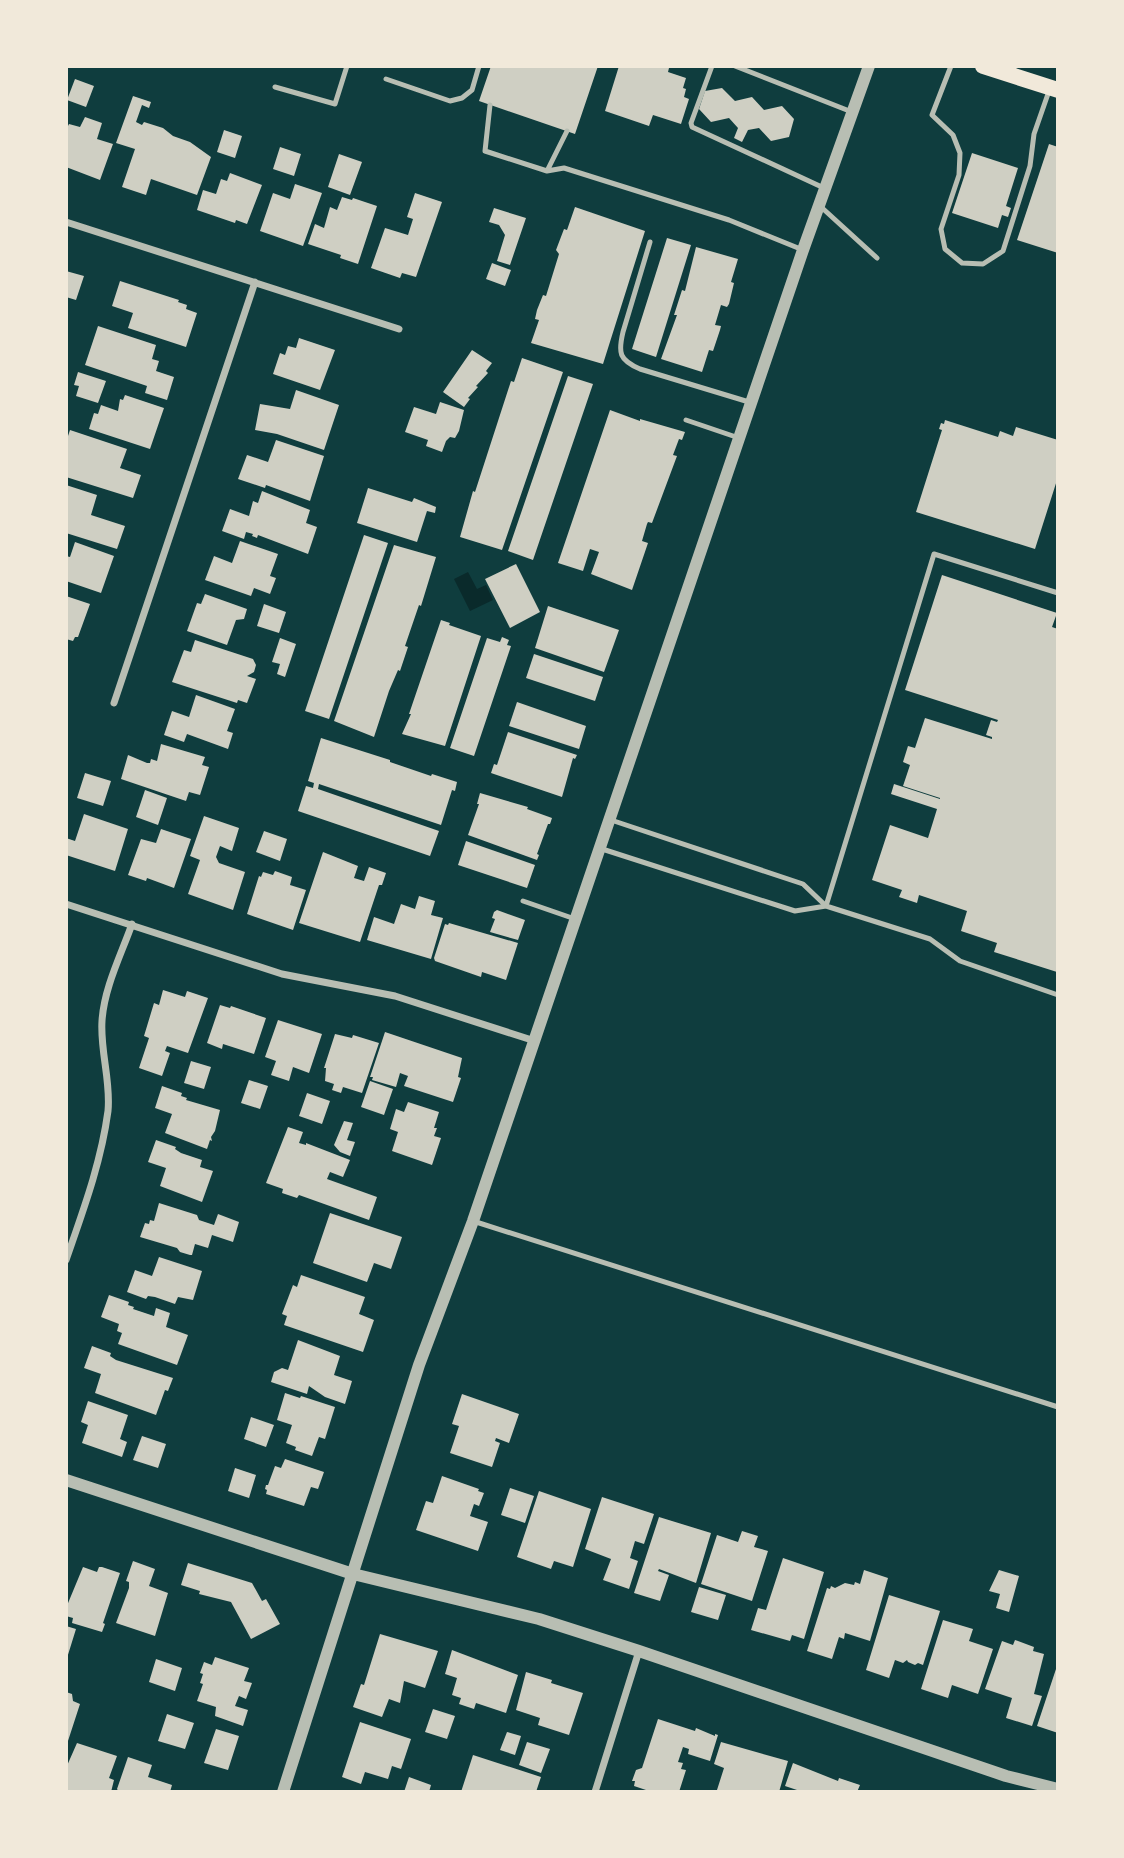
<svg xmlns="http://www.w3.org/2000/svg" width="1124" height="1858" viewBox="0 0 1124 1858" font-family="'Noto Sans',sans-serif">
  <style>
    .water { fill: #0a2a2b }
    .building { fill: #cfcfc3 }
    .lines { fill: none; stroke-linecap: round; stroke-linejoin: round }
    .service { stroke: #b8beb3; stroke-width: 5 }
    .minor { stroke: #b8beb3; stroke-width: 7 }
    .tertiary { stroke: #b8beb3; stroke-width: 12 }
    .primary { stroke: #f1e9da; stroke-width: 16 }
  </style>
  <rect width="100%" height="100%" fill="#0f3d3e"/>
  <path class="water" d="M468,572l9,17 9,-4 7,15 -23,11 -16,-32z"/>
  <path class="building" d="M491,66h107l-23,68 -96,-33z
    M619,66h46l4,2 -1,4 18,6 -3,10 3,1 -2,8 5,2 -8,25 -28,-9 -4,11 -44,-15z
    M75,79l19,7 -8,21 -19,-7z
    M722,88l13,13 17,-4 12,13 18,-4 12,13 -5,18 -18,4 -12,-13 -11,2 -6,12 -8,-4 4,-10 -9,-10 -18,4 -12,-13 6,-18z
    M133,96l18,6 -2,6 -7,-3 -6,17 6,3 2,-3 19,6 10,8 17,6 21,15 -14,38 -46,-16 -5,16 -24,-8 13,-38 -19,-6z
    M85,117l17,6 -5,16 16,5 -13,36 -34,-13v-37l3,-6 11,3z
    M224,130l18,6 -7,22 -18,-6z
    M1049,144l9,3v106l-41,-13z
    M280,147l21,7 -7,22 -21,-7z
    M972,153l46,15 -12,38 5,2 -3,9 -6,-2 -4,13 -46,-15z
    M339,154l23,8 -12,33 -22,-8z
    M230,173l32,12 -15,39 -11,-4 -1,3 -38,-13 6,-20 13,4 5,-15 6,2z
    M295,184l27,9 -19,53 -43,-15 13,-38 17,6z
    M415,193l27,9 -26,75 -14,-4 -2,5 -29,-10 14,-40 23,7 5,-16 -6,-2z
    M342,197l10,3 1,-2 24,8 -19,58 -18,-6 1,-3 -33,-11 7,-20 9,4 6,-21 7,3z
    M575,207l70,24 -42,133 -72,-21 8,-23 -4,-1 2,-9 6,-15 3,1 13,-42 -3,-4 8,-21 3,1z
    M494,208l32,10 -16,47 -13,-4 8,-26 -6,-10 -10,-3z
    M667,238l24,7 -35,112 -24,-8z
    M696,247l42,12 -7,23 3,1 -5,21 -2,3 -6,-2 -6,20 6,1 -1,4 -7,21 -4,-1 -7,22 -41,-13 16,-44h-3l8,-25 3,1z
    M492,263l19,7 -6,16 -19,-7z
    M66,271l18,5 -8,24 -10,-3z
    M120,281l59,19 -1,2 9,3 -1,4 11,4 -11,34 -58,-19 5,-15 -21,-7z
    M98,326l58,19 -4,14 7,2 -3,10 18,6 -7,23 -22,-7 2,-7 -62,-21z
    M299,338l36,12 -15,40 -47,-16 7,-21 5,2 3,-9 8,2z
    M472,350l20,13 -6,8 2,2 -12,13 2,1 -10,11 2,1 -6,8 -21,-15z
    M522,358l41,14 -61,178 -42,-13 13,-46 2,1 36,-111 3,1z
    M78,372l28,9 -8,22 -22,-7 3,-10 -5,-1z
    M568,376l25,8 -60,176 -25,-9z
    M296,390l43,15 -15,45 -47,-16 -22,-4 5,-26 30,5z
    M125,395l39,13 -14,41 -61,-20 5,-16 4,1 3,-9 17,6 2,-12 3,1z
    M440,402l24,8 -5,21 -4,7 -5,-1 -4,4 -4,11 -16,-6 2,-6 -23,-8 9,-25 22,7z
    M610,410l30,11v-2l45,13 -3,8 -3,-1 -6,16 4,1 -25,67 -4,-1 -1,2 -5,17 6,2 -16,47 -41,-16 8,-22 -9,-3 -7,22 -25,-8z
    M945,420l53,17 2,-6 13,5 3,-9 42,13v37l-23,72 -119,-37 26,-82 -3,-1 2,-6 3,1z
    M70,430l57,19 -7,19 21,7 -8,23 -67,-21v-35z
    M276,440l48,16 -14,45 -44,-16 -1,3 -27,-9 9,-24 21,7z
    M66,485l31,10 -6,20 34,11 -8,23 -51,-16z
    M368,488l44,14 2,-4 22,9 -1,6 -8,-2 -10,31 -60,-19z
    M262,491l48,19 -4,13 11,4 -9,27 -50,-19 -1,3 -5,-2 1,-2 -7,-2 -2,7 -22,-8 8,-22 19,7 4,-15 5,2z
    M364,535l24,8 -59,176 -24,-8z
    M240,541l38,13 -8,22 6,2 -6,16 -16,-6 -3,8 -46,-16 9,-24 18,7z
    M75,542l39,14 -13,37 -35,-12v-25l4,1z
    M394,545l42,12 -15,49 -2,-1 -14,41 3,1 -8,24 -2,-1 -9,21 -15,46 -40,-16z
    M516,564l24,48 -30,16 -25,-49z
    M942,575l115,38 -5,14 6,2 -1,343 -63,-20 3,-9 -36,-12 6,-20 -48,-16 -2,8 -18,-6 3,-7 -30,-10 18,-55 38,13 5,-16 4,-13 -46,-15 3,-10 46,15v-1l-37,-12 7,-21 -7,-3 5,-16 7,2 10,-30 67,21v-2l-6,-2 5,-15 6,2 1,-2 -93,-30z
    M205,594l42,15 -3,10 -8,1 -9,25 -40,-14 10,-28 4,1z
    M66,596l24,8 -12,33h-3l-2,4 -7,-2z
    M264,604l22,8 -7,21 -22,-7z
    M548,606l71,24 -15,42 -69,-24z
    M441,620l9,3 -1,2 32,11 -36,110 -43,-12 9,-20h-2z
    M502,637l7,3 -2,5 4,1 -37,110 -24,-8 37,-110 13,4z
    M280,638l16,6 -11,33 -8,-3 3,-10 -8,-2z
    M195,640l58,19 3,6 -2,7 -7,4 9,3 -9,24 -9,-3 -1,3 -65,-21 12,-32 7,2z
    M534,654l69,23 -8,24 -69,-23z
    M196,695l39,14 -8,22 6,2 -5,16 -41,-15 -3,8 -20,-7 8,-24 17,6z
    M517,702l69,24 -7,23 -70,-23z
    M508,732l69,23 -2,4 -2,-1 -11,39 -71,-24 3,-9 3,1z
    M321,738l69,22v2l41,14 1,-2 25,8 -2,9 -3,-1 -11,35 -122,-41 -1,5 121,42 -9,25 -132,-45 8,-25 7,2 1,-5 -6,-2z
    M161,744l44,13 -3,8 7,2 -9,28 -11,-3 -3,9 -65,-22 7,-24 19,8h3l1,-4 6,2z
    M85,773l26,8 -8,25 -26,-8z
    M145,790l22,8 -9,27 -22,-8z
    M480,793l48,14 -1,2 25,9 -2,6h-2l-11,30 2,1 -2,5 -69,-25 11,-31h-2z
    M84,814l44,15 -13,42 -49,-16v-17l9,3z
    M204,816l35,12 -7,23 -12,-5 -4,11 3,6 26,9 -12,38 -45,-16 12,-34 -10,-4z
    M161,829l30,10 -17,49 -27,-10 -1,3 -18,-6 13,-36 15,4z
    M264,831l23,8 -7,22 -24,-9z
    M466,841l69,24 -8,23 -69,-23z
    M323,852l35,14 -4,12 10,3 5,-14 17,6 -4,12h-3l-19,57 -61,-19z
    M275,871l17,6 -2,8 16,5 -13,40 -46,-16 12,-38 2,1 2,-5 10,3z
    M419,896l16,5 -4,14 12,3 -12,41 -64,-19 7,-23 20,7 7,-20 14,5z
    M497,910l28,10 -7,20 -28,-8 5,-13 -3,-1 2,-6z
    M449,923l69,20 -12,37 -24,-8 -1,5 -46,-16 -1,-3 11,-34 3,1z
    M163,990l22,7 2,-6 21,7 -20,55 -21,-7 -2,5 5,2 -8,23 -23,-8 10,-30 -5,-2 10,-33 5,2z
    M220,1005l10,3 1,-2 35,12 -12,36 -31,-10 -1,5 -15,-6z
    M278,1020l44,14 -13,39 -16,-6 -4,14 -18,-6 5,-14 -11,-4z
    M385,1032l77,26 -4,19 3,1 -8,24 -49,-16 4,-10 -8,-3 -4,14 -24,-7 1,-3h-3z
    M335,1034l17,4 1,-3 26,8 -17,50 -19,-6 -2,6 -9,-3 2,-6 -9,-3 1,-13h-2z
    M191,1061l20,6 -7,22 -20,-6z
    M249,1080l19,6 -8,23 -19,-6z
    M370,1081l23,8 -9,26 -23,-8z
    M162,1086l20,7 -1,3 6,2 -1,2 34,10 -5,21 -4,6 1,4 -2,-1 -3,9 -42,-16 7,-19 -17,-6z
    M307,1093l23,8 -8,23 -23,-8z
    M408,1102l31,10 -5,16h3l-3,8 7,2 -9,27 -40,-14 6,-19 -8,-3 6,-20 8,3z
    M344,1121l9,2 -6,17 8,2 -5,14 -10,-4 -6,-7z
    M288,1127l15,5 -4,11 7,2v-2l44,17 -7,17 -13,-5 -3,7 50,18 -8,23 -70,-25 -2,3 -15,-5 1,-4 -17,-6z
    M156,1140l20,7 -1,2 6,4 21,7 -2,7 13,4 -11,31 -42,-16 6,-18 -18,-6z
    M159,1203l38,12 2,5 15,5 4,-11 21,8 -6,20 -21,-7 -4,13 -13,-4 -3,11h-2l-10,-3 -3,-4 -37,-11 5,-14 4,1 1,-4 4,1z
    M330,1213l72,24 -11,32 -17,-6 -7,19 -54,-19z
    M159,1257l43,14 -9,29 -15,-3 -3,7 -20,-7 -7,-1 -2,3 -19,-7 8,-22 17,6z
    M301,1275l64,22 -6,17 15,6 -11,32 -79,-27 3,-9 -5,-2 11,-29 4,2z
    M109,1295l20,7 -1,3 6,2 -1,2 21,7 2,-8 14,5 -4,14 22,8 -11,30 -59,-21 4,-11 -5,-2 2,-7 -18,-7z
    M298,1340l42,16 -6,19 18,6 -7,23 -20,-7 -16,-11 -2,8 -36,-12 3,-10 8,-4 6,2z
    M92,1346l19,7 -1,3 6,4 57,18 -5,13 -3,-1 -9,25 -61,-22 6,-19 -17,-6z
    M285,1393l15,5 1,-2 34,11 -10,32 -6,-2 -7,19 -17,-6 1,-3 -10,-4 6,-18 -15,-5z
    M462,1394l57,20 -10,29 -13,-5 -1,3 5,2 -8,24 -42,-14 9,-27 -7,-2z
    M88,1401l40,14 -8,24 7,3 -5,15 -40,-14 6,-18 -7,-3z
    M251,1417l23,8 -8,22 -22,-8z
    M142,1436l24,8 -8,24 -25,-8z
    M285,1459l39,13 -6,17 -7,-2 -7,19 -38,-12 1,-4 -2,-1 1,-4h2l7,-19 6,2z
    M235,1468l21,7 -7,23 -21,-7z
    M442,1476l37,13 -1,2 6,2 -5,13 -5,-2 -4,12 18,6 -10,29 -62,-21 10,-29 7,2z
    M510,1488l24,8 -9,27 -24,-8z
    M539,1491l52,18 -18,58 -19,-6 -3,8 -34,-12z
    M602,1497l52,17 -10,30 -9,-3 -5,17 8,3 -9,28 -26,-9 8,-21 -26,-10z
    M659,1517l52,16 -15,50 -37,-14 -1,2 11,4 -9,26 -26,-8z
    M742,1531l16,5 -4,11 14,4 -16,50 -51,-17 16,-49 21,7z
    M783,1558l41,14 -20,67 -12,-4 -2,6 -39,-11 7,-22 8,2z
    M133,1561l22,8 -6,17 19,7 -13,43 -39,-13 13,-35v-6l-3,-1z
    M188,1563l64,20 10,18 4,-2 14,25 -29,15 -20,-37 -32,-8 1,-3 -19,-6z
    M83,1567l14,5 2,-5h3l18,6 -17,50 2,1 -3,8 -30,-9 1,-5 -7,-2v-8z
    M864,1570l24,8 -18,63 -25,-8 -1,6 -5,-2 -7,22 -25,-8 20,-63 3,1 1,-3 4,2 10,-5 9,2 1,-3 5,2z
    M999,1570l20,6 -10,36 -13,-4 4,-14 -11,-3z
    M699,1587l27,8 -8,25 -27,-8z
    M889,1595l51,16 -17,54 -5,-2 -3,2 -7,-3 -1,-2 -4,3 -8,-3 -6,18 -23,-8z
    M943,1620l30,9 -4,12 24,8 -15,45 -26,-9 -4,13 -27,-9z
    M66,1626l10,3 -9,29 -1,-1z
    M380,1634l58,17 -13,37 -21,-7 -4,22 -11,-4 -7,18 -29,-10 8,-23 3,1z
    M1015,1640l19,7 -1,4 11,3 -10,40 8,2 -10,30 -26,-8 6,-20 -27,-9 17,-48 11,4z
    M452,1650l66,25 -12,38 -30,-10 -2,6 -15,-5 2,-6 -9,-3 5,-17 -12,-4z
    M215,1657l34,11 -5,13 8,2 -6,16 -7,-3 -4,10 13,4 -5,16 -28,-10 1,-9 -19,-6 6,-17 -3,-1 3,-9 -3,-1 4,-11 8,3z
    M156,1659l26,9 -7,23 -26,-9z
    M1058,1663v70l-21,-7z
    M526,1672l26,8 -1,3 32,10 -14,42 -31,-10 2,-7 -24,-8z
    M66,1692l6,2 1,7 7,3 -13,40z
    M433,1709l22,7 -8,23 -22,-7z
    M167,1714l27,9 -9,26 -27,-8z
    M658,1719l37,12 1,-3 19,8v-2l3,1 -8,26 -22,-7 1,-5 -6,-2 -5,15 5,1 -2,6 5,1 -7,22h-27l-18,-6 1,-5h-3l4,-11 6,-2z
    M360,1722l51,17 -10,30 -9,-3 -4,13 -23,-7 -4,12 -19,-7z
    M216,1729l23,7 -11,34 -24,-7z
    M507,1732l14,4 -6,19 -15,-5z
    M527,1742l23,7 -9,24 -22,-8z
    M721,1742l67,19 -9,31 -62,-2 7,-22 -10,-4z
    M77,1743l40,13 -8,22 5,2 -3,12h-45v-24z
    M473,1755l68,22 -5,15h-75z
    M128,1757l24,8 -4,12 24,8 -2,7h-51l-2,-3z
    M793,1763l45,18 1,-3 21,7 -3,7h-61l1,-2 -12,-4z
    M409,1777l22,8 -2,7h-25z"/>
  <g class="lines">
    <path class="service" d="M712,66l-21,57 1,4 132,61
      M735,66l117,46
      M951,66l-19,49 21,20 7,18 -1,22 -18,54 4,20 17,14 21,1 20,-13 27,-85 4,-32 15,-43
      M386,79l64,22 12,-3 10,-8 7,-24
      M275,87l60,17 12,-38
      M490,105l-5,46 62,20 17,-3 165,52 74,30
      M547,171l20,-40
      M820,206l57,52
      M650,242l-27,90c-5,21 -4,28 17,37l109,33
      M686,420l53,18
      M611,820l192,64 23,22
      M599,848l196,63 31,-5 104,33 30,22 98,34
      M523,901l52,18
      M826,906l108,-352 124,39
      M473,1221l585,186"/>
    <path class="minor" d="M66,222l333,107
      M114,703l141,-421
      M66,904l216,70 113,22 140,45
      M66,1260c17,-49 35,-97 42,-149 3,-30 -8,-60 -6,-90 2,-33 19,-66 30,-97
      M595,1792l44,-141"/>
    <path class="tertiary" d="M66,1480l287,94 186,45 100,32 367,125 52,13
      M283,1792l136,-427 54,-144 330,-971 66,-184"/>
    <path class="primary" d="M983,66l75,24"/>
  </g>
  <rect width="1124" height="1858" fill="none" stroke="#f1e9da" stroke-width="136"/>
</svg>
